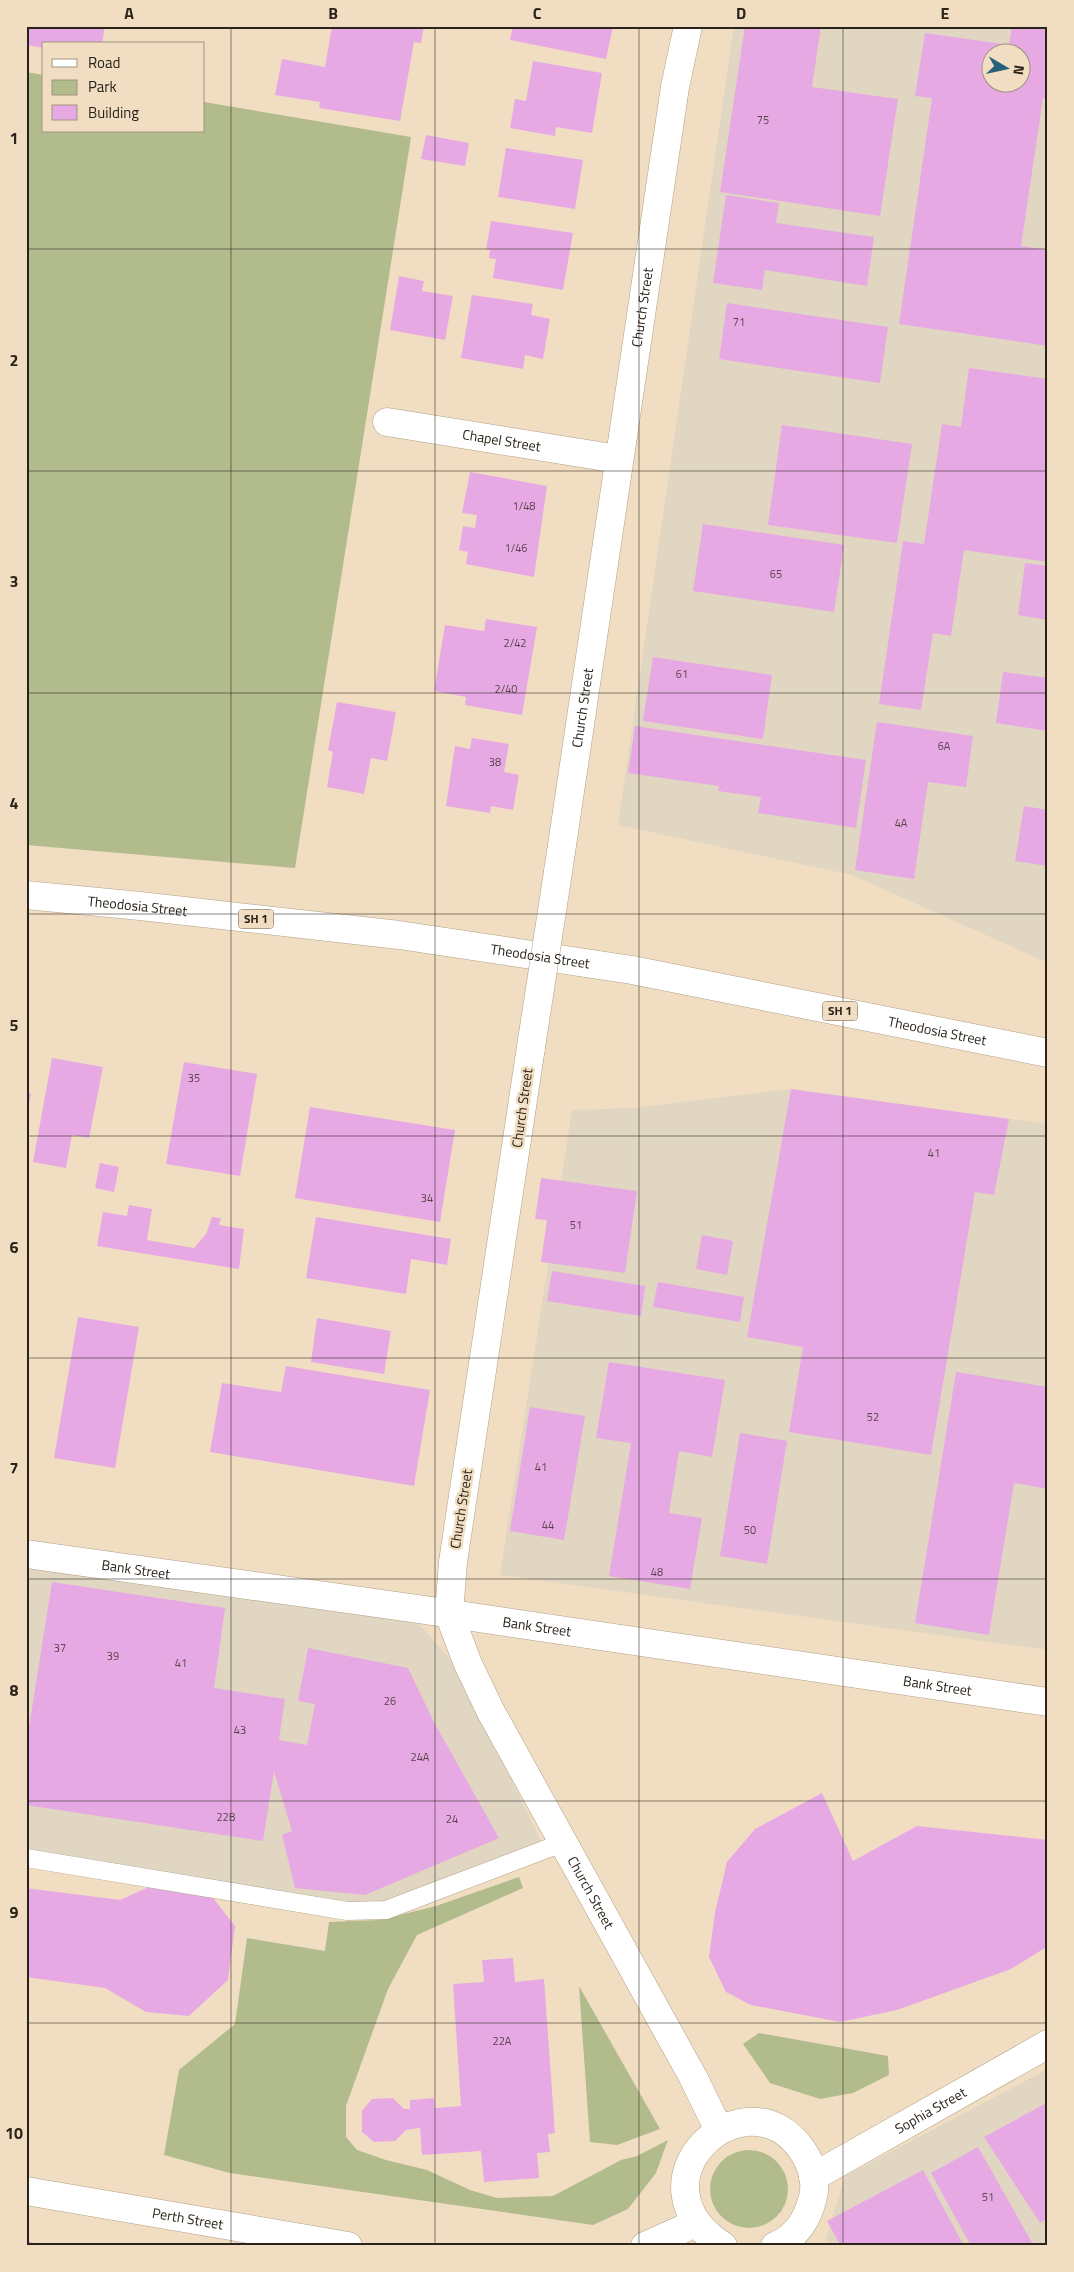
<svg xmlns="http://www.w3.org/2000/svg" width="1074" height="2272" viewBox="0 0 1074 2272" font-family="'Titillium Web',sans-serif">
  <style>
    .commercial { fill: #e1d6c1; fill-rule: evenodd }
    .green { fill: #b2bb8c }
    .building { fill: #e7a9e4; fill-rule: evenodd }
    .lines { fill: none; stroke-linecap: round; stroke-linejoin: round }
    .service-casing { stroke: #b2a086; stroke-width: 19 }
    .minor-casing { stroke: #b2a086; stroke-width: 29 }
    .tertiary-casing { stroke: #b2a086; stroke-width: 29 }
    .trunk-casing { stroke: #b2a086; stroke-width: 29 }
    .service { stroke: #fff; stroke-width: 18 }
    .minor { stroke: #fff; stroke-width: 28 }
    .tertiary { stroke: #fff; stroke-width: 28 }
    .trunk { stroke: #fff; stroke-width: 28 }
    .tertiary-bridge-casing { stroke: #b2a086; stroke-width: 29; stroke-linecap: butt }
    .tertiary-bridge { stroke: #fff; stroke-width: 28 }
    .grid { fill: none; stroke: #2a2319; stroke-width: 1; stroke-opacity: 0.55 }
    .labels { text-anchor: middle; stroke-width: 5; stroke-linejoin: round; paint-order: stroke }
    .number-label { font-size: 11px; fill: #59444c }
    .shield { fill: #f1dec2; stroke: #665b4c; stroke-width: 1 }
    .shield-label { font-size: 12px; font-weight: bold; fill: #2a2319 }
    .street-label { font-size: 14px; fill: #2a2319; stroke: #f1dec2 }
    .neatline { fill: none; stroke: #2a2319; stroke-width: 2 }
    .grid-label { font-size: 16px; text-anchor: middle; font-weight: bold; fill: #2a2319 }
  </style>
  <rect width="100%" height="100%" fill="#f1dec2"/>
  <path class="commercial" d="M734,26h314v937l-196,-88 -234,-50zM992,52h30v30h-30z
    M791,1089l257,35v526l-548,-75 72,-465 60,-2z
    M26,1566l385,49 46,52 86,178 -156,58 -39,2 -322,-42z
    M1048,2069v177h-218l-4,-7 19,-63z"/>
  <path class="green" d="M26,72l18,3v56h160v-29l207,35 -116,731 -269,-23z
    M519,1877l4,11 -106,47 -29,54 -42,117v31l11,13 29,10 41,10 43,20 27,8 56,-2 68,-36 16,-4 31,-16 -12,33 -28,36 -35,16 -363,-52 -66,-18 15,-85 56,-46 12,-86 78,13 4,-29 51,-2 56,-14z
    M579,1986l81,143 -43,16 -27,-3z
    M759,2033l129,23 1,19 -36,18 -33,6 -50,-16 -27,-39z
    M710 2189a39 39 0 1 1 78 0a39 39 0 1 1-78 0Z"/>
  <path class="building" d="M29,26h76l-3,18h-58v4l-18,-3z
    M332,26h92l-3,17 -7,-1 -14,79 -81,-13 1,-6 -45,-7 7,-36 43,8z
    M513,26h100l-7,33 -96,-19z
    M745,26h76l-9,61 86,12 -18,117 -160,-24z
    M1012,26h36v73l-5,-1 -22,148 27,4v96l-149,-22 33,-226 -17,-2 10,-63 84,12zM992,52h30v30h-30z
    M533,61l69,12 -10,60 -36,-6 -1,9 -45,-8 5,-29 11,2z
    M426,135l43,8 -4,23 -44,-7z
    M506,148l77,12 -8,49 -77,-12z
    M726,195l53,8 -3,20 98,14 -7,49 -102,-16 -3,20 -49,-7z
    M491,221l82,12 -10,57 -70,-12 3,-19 -7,-1 1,-8 -4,-1z
    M399,276l25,5 -2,10 31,5 -8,44 -55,-10z
    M472,295l61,9 -2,11 19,4 -7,40 -18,-4 -2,14 -62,-11z
    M727,303l161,24 -8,56 -161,-24z
    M969,368l79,11v183l-84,-12 -13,86 -18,-3 -12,77 -42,-6 24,-163 21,3 18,-120 19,3z
    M782,425l130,19 -15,99 -129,-18z
    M470,472l77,14 -13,91 -68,-13 2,-12 -9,-2 4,-24 12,2 2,-13 -15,-2z
    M703,524l141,21 -10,67 -141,-21z
    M1025,563l23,3v54l-30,-5z
    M486,619l51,8 -15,88 -57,-10 1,-8 -32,-6 11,-66 39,6z
    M653,657l119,18 -9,64 -120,-18z
    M1003,672l45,6v53l-52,-8z
    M337,702l59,10 -9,49 -16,-3 -7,36 -37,-7 6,-35 -5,-2z
    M877,722l96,14 -7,51 -38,-5 -14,97 -59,-9z
    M635,726l231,34 -10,68 -98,-15 3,-16 -43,-6 1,-5 -91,-13z
    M472,738l37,6 -5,28 15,3 -6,35 -22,-4 -1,7 -44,-7 9,-60 15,3z
    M1024,806l24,4v56l-33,-5z
    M52,1058l51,9 -14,71 -17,-3 -6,33 -33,-6z
    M184,1062l73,12 -17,102 -74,-12z
    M791,1089l218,30 -15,76 -19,-3 -44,263 -142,-23 14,-85 -56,-10z
    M26,1093h5l-4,22h-1z
    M310,1107l145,23 -15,92 -145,-24z
    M100,1163l19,4 -5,25 -19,-4z
    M541,1178l96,13 -12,82 -84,-11 6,-42 -12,-1z
    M129,1205l23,4 -5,31 47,8 12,-14 6,-17 9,1 -2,7 25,4 -5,40 -142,-23 6,-34 24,4z
    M316,1217l135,22 -4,26 -36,-6 -5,35 -100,-16z
    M702,1235l31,6 -6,34 -31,-6z
    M552,1271l93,15 -4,30 -94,-15z
    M658,1282l86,15 -4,25 -87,-15z
    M78,1317l61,10 -24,141 -61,-10z
    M317,1318l74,13 -7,43 -73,-12z
    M609,1362l116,18 -13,77 -33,-6 -10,62 33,5 -12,71 -81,-13 22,-133 -35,-5z
    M286,1366l144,24 -16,96 -204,-34 12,-69 59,9z
    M956,1372l92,15v102l-34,-6 -25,152 -74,-12z
    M530,1407l55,9 -21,124 -54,-9z
    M740,1433l47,8 -20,123 -47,-8z
    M52,1582l173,26 -11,80 71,11 -6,41 28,5 8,-41 -17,-3 10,-53 100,20 26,54 65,116 -134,57 -70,-7 -13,-53 10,-4 -18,-60 -11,70 -237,-36v-59z
    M822,1793l31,68 64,-35 131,14v106l-37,23 -114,41 -57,12 -89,-17 -25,-13 -17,-35 6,-45 12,-50 28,-33z
    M158,1883l48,6 29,37 -7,54 -39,36 -43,-4 -41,-24 -79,-11v-89l94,12z
    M513,1958l2,24 29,-3 11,154 -7,1 2,18 -13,1 2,25 -55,4 -3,-31 -59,4 -2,-27 -14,2 -11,11 -21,1 -12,-10v-21l10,-12 21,-1 11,11h6v-9l24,-2 1,10 26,-2 -8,-122 31,-2 -2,-22z
    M1048,2102v116l-8,5 -56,-86z
    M978,2147l56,99h-63l-40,-73z
    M923,2170l41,76h-123l-14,-25z
    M26,2241l16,4v1h-16z"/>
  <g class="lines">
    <g class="service-casing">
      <path id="service" d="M26,1858l321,53 39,-1 176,-67"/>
    </g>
    <g class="minor-casing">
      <g id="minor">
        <path id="s1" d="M387,422l231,37"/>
        <path id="s2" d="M26,1554l385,54 637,94"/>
      </g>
    </g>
    <g class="tertiary-casing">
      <g id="tertiary">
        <path id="s3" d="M558,872l117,-785 13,-61"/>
        <path id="s4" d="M531,1047l-78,515 -4,52 19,50 23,48 202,365 20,41 9,10"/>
        <path id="s5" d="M813,2177l235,-133"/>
        <path id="s6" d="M26,2191l322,55"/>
        <path d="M645,2246l38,-17 12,-8"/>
        <path d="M723,2246c-100,-65 23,-177 79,-96 9,13 15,31 11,47 -5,21 -17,41 -38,49"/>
      </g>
    </g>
    <g class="trunk-casing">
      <g id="trunk">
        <path id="s7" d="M26,895l114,11 259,29 233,35 416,83"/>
      </g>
    </g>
    <use href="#service" class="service"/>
    <use href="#minor" class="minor"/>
    <use href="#tertiary" class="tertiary"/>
    <use href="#trunk" class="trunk"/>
    <g class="tertiary-bridge-casing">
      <path id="tertiary-bridge" d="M531,1047l27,-175"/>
    </g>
    <use href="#tertiary-bridge" class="tertiary-bridge"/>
  </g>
  <path class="grid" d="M231,26v2220M435,26v2220M639,26v2220M843,26v2220M26,249h1022M26,471h1022M26,693h1022M26,914h1022M26,1136h1022M26,1358h1022M26,1579h1022M26,1801h1022M26,2023h1022"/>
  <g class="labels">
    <g class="number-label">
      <text x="763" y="124">75</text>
      <text x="739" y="326">71</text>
      <text x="524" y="510">1/48</text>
      <text x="516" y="552">1/46</text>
      <text x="776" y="578">65</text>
      <text x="515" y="647">2/42</text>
      <text x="682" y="678">61</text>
      <text x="506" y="693">2/40</text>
      <text x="944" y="750">6A</text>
      <text x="495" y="766">38</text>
      <text x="901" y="827">4A</text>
      <text x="194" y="1082">35</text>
      <text x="934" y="1157">41</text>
      <text x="427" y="1202">34</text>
      <text x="576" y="1229">51</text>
      <text x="873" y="1421">52</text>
      <text x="541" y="1471">41</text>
      <text x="548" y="1529">44</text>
      <text x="750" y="1534">50</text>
      <text x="657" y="1576">48</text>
      <text x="60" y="1652">37</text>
      <text x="113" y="1660">39</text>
      <text x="181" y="1667">41</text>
      <text x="390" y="1705">26</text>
      <text x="240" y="1734">43</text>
      <text x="420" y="1761">24A</text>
      <text x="226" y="1821">22B</text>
      <text x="452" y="1823">24</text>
      <text x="502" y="2045">22A</text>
      <text x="988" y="2201">51</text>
    </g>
    <g class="shield">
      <rect x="238.5" y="909.5" width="35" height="19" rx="4"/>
      <rect x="822.5" y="1001.5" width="35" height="19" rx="4"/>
    </g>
    <g class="shield-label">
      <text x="256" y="923">SH 1</text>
      <text x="840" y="1015">SH 1</text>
    </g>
    <g class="street-label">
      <text dy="5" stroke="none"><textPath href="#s3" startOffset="571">Church Street</textPath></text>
      <text dy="5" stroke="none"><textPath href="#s1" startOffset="116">Chapel Street</textPath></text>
      <text dy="5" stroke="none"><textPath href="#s3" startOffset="166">Church Street</textPath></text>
      <text dy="5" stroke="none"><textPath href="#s7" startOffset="112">Theodosia Street</textPath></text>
      <text dy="5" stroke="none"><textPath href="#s7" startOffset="518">Theodosia Street</textPath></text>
      <text dy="5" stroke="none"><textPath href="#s7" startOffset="922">Theodosia Street</textPath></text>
      <text transform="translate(522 1108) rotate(-82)" y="5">Church Street</text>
      <text transform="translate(461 1509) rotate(-81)" y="5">Church Street</text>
      <text dy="5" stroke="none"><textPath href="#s2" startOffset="111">Bank Street</textPath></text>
      <text dy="5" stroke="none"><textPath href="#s2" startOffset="516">Bank Street</textPath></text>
      <text dy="5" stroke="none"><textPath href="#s2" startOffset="921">Bank Street</textPath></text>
      <text dy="5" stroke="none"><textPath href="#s4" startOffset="886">Church Street</textPath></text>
      <text dy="5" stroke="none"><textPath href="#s5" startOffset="135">Sophia Street</textPath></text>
      <text dy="5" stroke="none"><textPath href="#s6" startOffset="164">Perth Street</textPath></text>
    </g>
  </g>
  <rect width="1074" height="2272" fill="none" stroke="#f1dec2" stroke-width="55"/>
  <rect x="42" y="42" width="162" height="90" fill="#f1dec2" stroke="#a1937e"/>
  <rect x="52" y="59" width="25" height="8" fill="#ffffff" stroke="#a1937e"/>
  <text x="88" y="68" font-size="15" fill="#2a2319">Road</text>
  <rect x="52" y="80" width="25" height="15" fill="#b2bb8c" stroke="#a1937e"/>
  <text x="88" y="92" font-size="15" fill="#2a2319">Park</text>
  <rect x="52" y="105" width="25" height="15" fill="#e7a9e4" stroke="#a1937e"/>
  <text x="88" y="118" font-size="15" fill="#2a2319">Building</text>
  <g transform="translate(1006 68) rotate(99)"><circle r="24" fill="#f1dec2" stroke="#a1937e"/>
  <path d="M0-4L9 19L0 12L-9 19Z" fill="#27617a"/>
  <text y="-8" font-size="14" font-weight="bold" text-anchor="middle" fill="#2a2319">N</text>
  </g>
  <rect x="28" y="28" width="1018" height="2216" class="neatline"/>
  <g class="grid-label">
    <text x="129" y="19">A</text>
    <text x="333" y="19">B</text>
    <text x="537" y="19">C</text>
    <text x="741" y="19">D</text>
    <text x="945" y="19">E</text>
    <text x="14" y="144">1</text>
    <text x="14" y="366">2</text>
    <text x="14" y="587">3</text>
    <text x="14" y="809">4</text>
    <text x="14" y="1031">5</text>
    <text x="14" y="1253">6</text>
    <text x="14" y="1474">7</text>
    <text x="14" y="1696">8</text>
    <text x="14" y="1918">9</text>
    <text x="14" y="2139">10</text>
  </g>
</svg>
